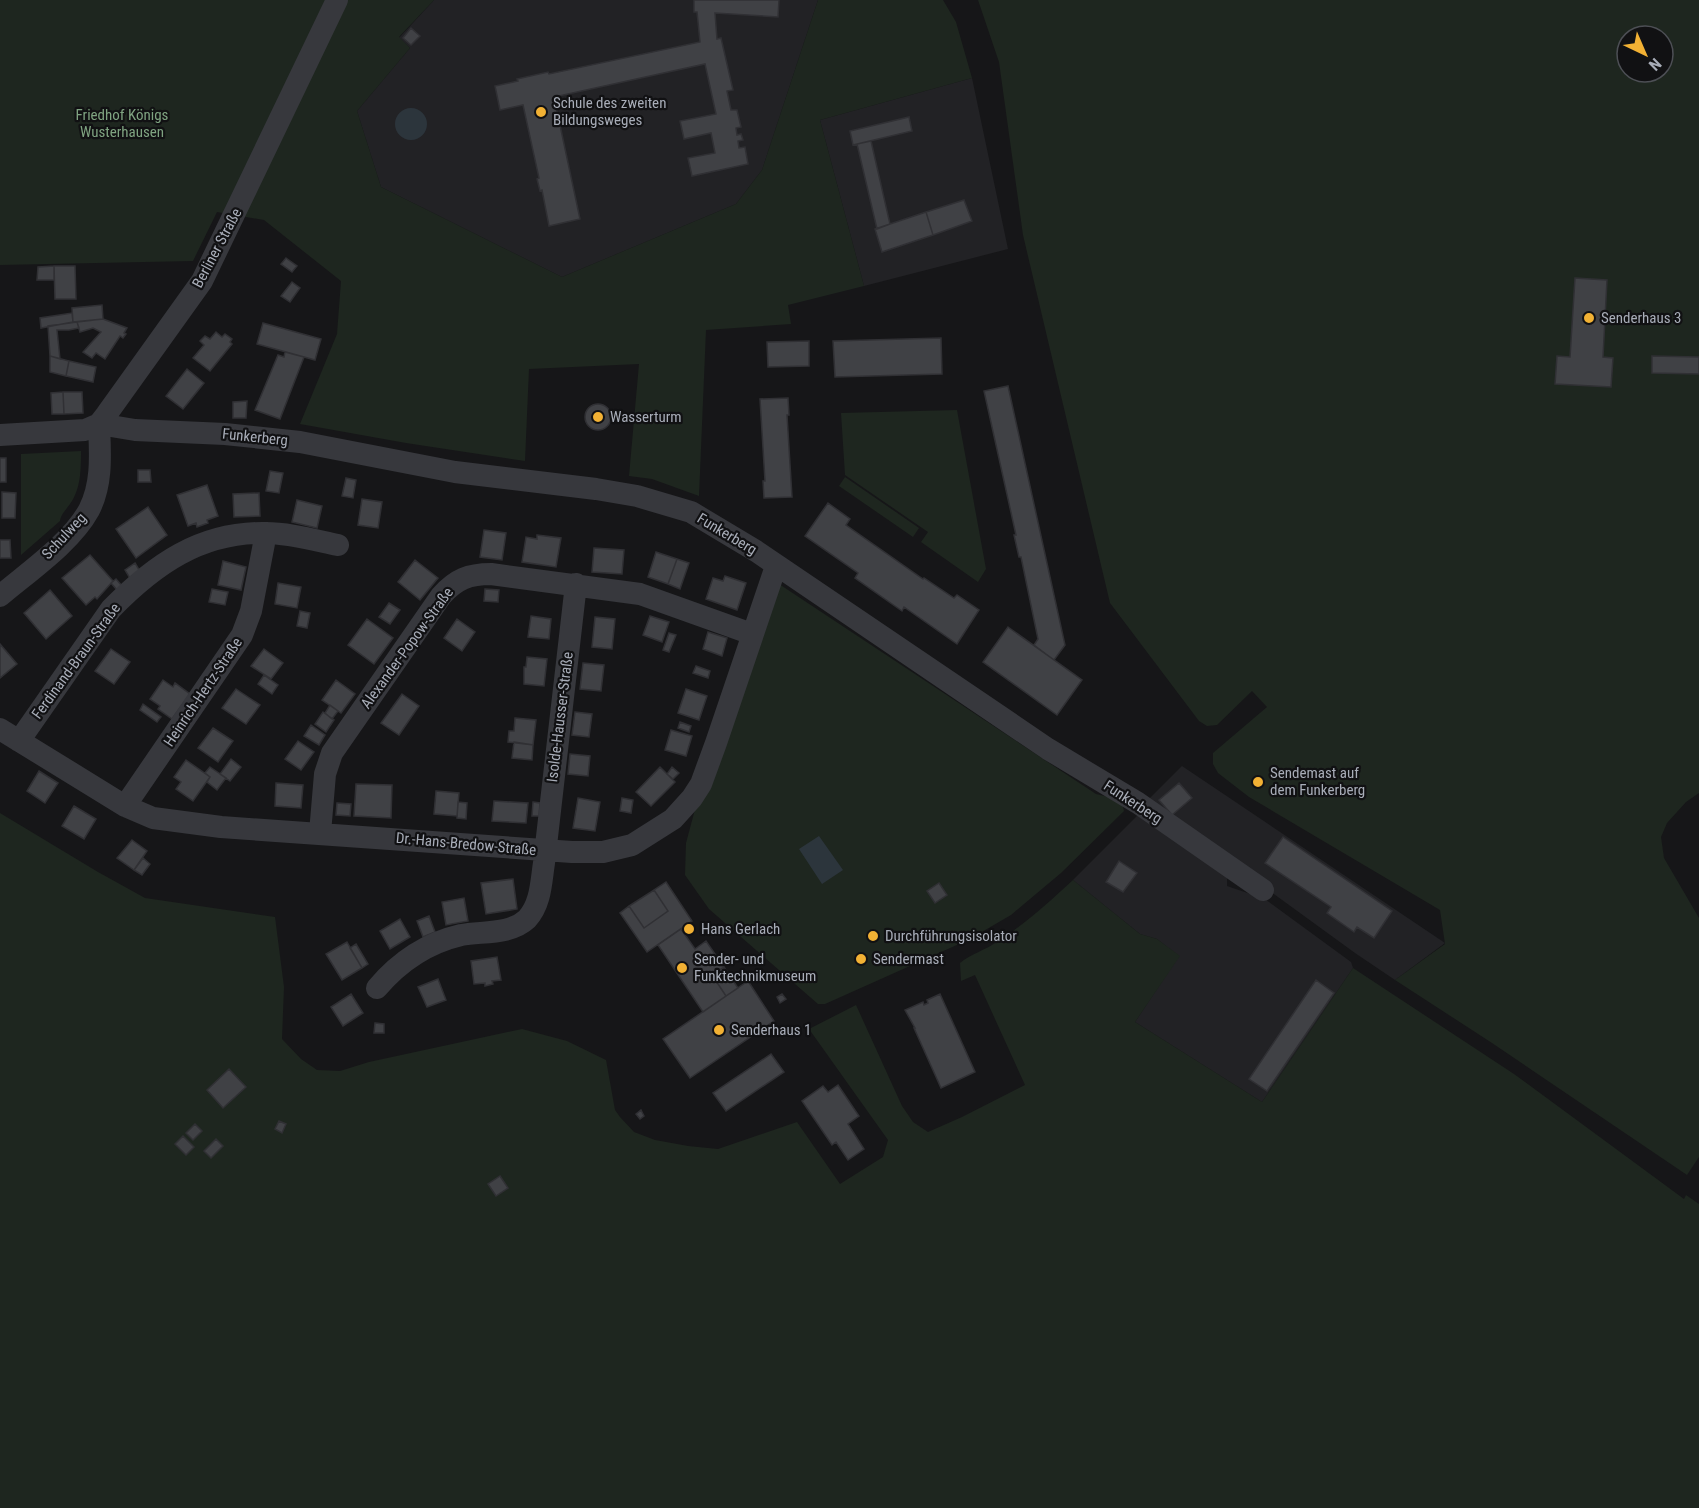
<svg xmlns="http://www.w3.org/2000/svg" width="1699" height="1508" viewBox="0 0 1699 1508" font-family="'Roboto Condensed',sans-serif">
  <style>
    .built { fill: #222225 }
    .green { fill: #1e261f; fill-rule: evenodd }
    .water { fill: #2c353c }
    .building { fill: #404145; stroke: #303034; stroke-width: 1.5 }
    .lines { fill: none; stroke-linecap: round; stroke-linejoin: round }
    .minor { stroke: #37383d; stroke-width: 22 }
    .poi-dot { fill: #f2b134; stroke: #111113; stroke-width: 2 }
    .labels { text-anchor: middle; stroke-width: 4.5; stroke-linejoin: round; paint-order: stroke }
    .poi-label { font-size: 15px; fill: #a8adb8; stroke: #111113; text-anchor: start }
    .park-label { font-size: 15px; fill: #7fa381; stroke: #111113 }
    .street-label { font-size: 15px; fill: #a8adb8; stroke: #111113 }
  </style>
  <rect width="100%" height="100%" fill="#161618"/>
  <path class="built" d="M434,0h384l-56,170 -26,34 -174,73 -181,-90 -24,-76 53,-63 -11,-10z
    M972,78l36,171 -144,37 -44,-166z
    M1182,766l263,177 -50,37 -40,-27 -77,-56 -133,-94z
    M1140,813l87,62v11l38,13 86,63 2,6 -91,134 -127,-80 44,-66 -22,-17 -17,-5 -67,-54z"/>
  <path class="green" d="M0,0h434l-35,37 11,11 -53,63 24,76 181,90 174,-73 26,-34 56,-170h125l13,22 16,56 -152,42 44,166 -76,19 3,19 -85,6 -7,166 -47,-17 -23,-3 10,-112 -110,5 -4,92 -119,-18 -106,-19 37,-90 4,-53 -77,-61 -47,-8 -24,49 -193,4z
    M978,0h721v793l-13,9 -19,21 -6,14 3,21 35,60v239l-12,18 -195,-132 -97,-63 50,-36 -5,-34 -191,-113 -31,-24 -5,-9v-11l54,-46 -15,-16 -35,34 -10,1 -8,-5 -89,-118 -87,-368 -24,-173zM1627,36h36v36h-36z
    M957,410l29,159 -8,13 -57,-40 7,-10 -83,-57 -4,-62z
    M81,451c0,18 0,38 -11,53 -4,6 -9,10 -10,17l-39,34v-101z
    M845,477l74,51 -6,9 -74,-51z
    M779,584l317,210 25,6 3,11 -63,62 -50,42 -43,25 -143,64h-7l-109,-95 -24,-34 1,-32 11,-41z
    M0,813l98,59 47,26 130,19 9,70 -2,52 19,20 16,11 23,1 29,-9 153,-33 45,12 39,19 9,50 5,7 14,15 21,8 33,6 30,3 79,-27 43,62 43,-27 5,-17 -79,-111 47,-24 46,101 11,16 15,10 34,-15 63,-32 -50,-110 -14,6 -1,-18c11,-9 25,-13 37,-21 29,-19 50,-38 76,-62l67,54 17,5 23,17 -45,66 127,80 91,-134 161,106 170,125 2,-4 13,9v304h-1699z"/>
  <path class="water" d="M395 124a16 16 0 1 1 32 0a16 16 0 1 1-32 0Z
    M819,836l24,34 -21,14 -23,-35z"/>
  <path class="building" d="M694,0h85l-1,17 -63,-4 2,26 4,-1 12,52 -6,1 4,19h6l4,17 -5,1 1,7 4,-1 2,6 -5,1 1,7 6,-1 3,17 -56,12 -4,-18 27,-5 -4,-20 -27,6 -4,-18 36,-7 -11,-50 -151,33 26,122 -31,7 -7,-36 -2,1 -3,-12 2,-1 -16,-73 -23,5 -5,-24 23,-5 -1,-2 31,-7 1,2 151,-32 -3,-30h-3z
    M411,28l9,8 -9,9 -8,-7z
    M909,117l3,14 -59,14 -3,-14z
    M871,141l19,83 -13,5 -20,-85z
    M964,200l8,21 -39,14 -7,-23z
    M926,212l7,23 -51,17 -7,-23z
    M286,258l11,8 -5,6 -11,-8z
    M54,266h21l1,33h-21z
    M54,266v14h-17l1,-13z
    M1575,278l32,2 -4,77 10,1 -2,29 -56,-3 2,-28 13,1z
    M292,282l8,6 -10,14 -9,-6z
    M102,305l1,14 -30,3 -1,-14z
    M72,313l1,9 -32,6 -1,-10z
    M103,319l24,9 -3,5 2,1 -3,4 -3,-2 -15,23 -9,-6 -4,5 -9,-6 18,-20 -8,-4 -13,4 -3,-10z
    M77,322l2,6 -10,2h-12l3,29 -10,-3 -2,-30z
    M263,323l58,16 -6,21 -58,-16z
    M216,332l6,5 3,-3 7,5 -2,3 2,2 -22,27 -17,-13 11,-13 -4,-4 5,-5 5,3z
    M941,338l1,36 -107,3 -2,-36z
    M809,341v25l-41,1 -1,-25z
    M285,352l19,5 -24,62 -25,-9 23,-55 6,2z
    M50,356l19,5 -3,15 -16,-4z
    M1652,356l47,1v17l-47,-1z
    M69,361l27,6 -3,15 -27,-6z
    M187,369l17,14 -21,26 -17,-13z
    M1008,386l57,259 -11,15 -20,-15 4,-6 -17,-82h-2l-5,-22h2l-32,-144z
    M63,392h19l1,21 -19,1z
    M63,392l1,22h-12l-1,-21z
    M788,398l1,17h-2l5,82 -28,1 -1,-17h2l-5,-82z
    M247,401l-1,17h-13v-16z
    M585 417a13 13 0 1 1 26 0a13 13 0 1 1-26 0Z
    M0,458h6v24h-6z
    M138,470h12l1,12h-13z
    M270,471l13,2 -4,20 -13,-2z
    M346,478l10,2 -3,18 -11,-2z
    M207,485l11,31 -11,4 1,3 -11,4 -1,-4 -8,3 -11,-31z
    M2,492l14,1 -1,25h-13z
    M259,493l1,23 -26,1 -1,-23z
    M362,499l20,3 -4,26 -20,-3z
    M297,500l25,6 -5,22 -25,-6z
    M828,503l22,16 -4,6 77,54 1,-1 30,20 3,-3 22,15 -22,34 -53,-37 -2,4 -47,-33 3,-5 -53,-37z
    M148,507l19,28 -31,23 -20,-29z
    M484,530l22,3 -4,27 -22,-3z
    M537,535l24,3 -5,29 -34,-5 4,-25 11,2z
    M0,540h10l1,18h-11z
    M594,548l30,2 -2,24 -30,-2z
    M656,552l21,7 -9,25 -20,-7z
    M90,555l23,26 -16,18 -2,-2 -9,8 -24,-27z
    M677,559l12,4 -9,26 -12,-5z
    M415,560l23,18 -18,22 -22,-18z
    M223,561l23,6 -5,23 -23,-5z
    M135,563l6,10 -10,7 -6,-10z
    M725,576l21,7 -9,27 -31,-11 7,-21 10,3z
    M116,579l6,7 -5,4 -6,-7z
    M278,583l23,4 -4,21 -22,-4z
    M212,589l16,3 -3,13 -16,-3z
    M485,589l14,1 -1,12 -14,-1z
    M50,590l22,26 -26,23 -22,-26z
    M389,603l11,7 -10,14 -11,-7z
    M300,611l10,2 -3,15 -10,-2z
    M531,616l20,3 -2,20 -21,-2z
    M650,616l19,6 -7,20 -19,-7z
    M595,617l20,2 -3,30 -20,-2z
    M367,619l26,19 -19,26 -26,-19z
    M457,619l18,13 -13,19 -18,-13z
    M1008,627l74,53 -25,35 -74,-53z
    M708,632l19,6 -5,18 -19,-7z
    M669,633l7,2 -7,17 -6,-2z
    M0,644l17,20 -17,14z
    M111,649l19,13 -16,22 -19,-13z
    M264,649l19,14 -12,16 -20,-13z
    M527,657l20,2 -3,27 -20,-2v-17h2z
    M583,663l21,2 -3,26 -21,-2z
    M696,666l14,5 -2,7 -15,-5z
    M264,675l14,10 -6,9 -14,-10z
    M163,680l10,7 2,-4 15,11 -18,25 -14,-10 2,-3 -10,-7z
    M336,680l19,14 -14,19 -19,-13z
    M236,689l24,16 -14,19 -24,-16z
    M686,689l21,7 -8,24 -21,-7z
    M402,694l17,12 -20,29 -18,-12z
    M143,704l18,13 -4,5 -17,-12z
    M330,705l8,6 -6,8 -7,-6z
    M323,712l11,8 -8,12 -11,-8z
    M575,712l17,2 -3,23 -17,-2z
    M515,718l21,2 -3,25 -25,-3 1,-11h5z
    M680,722l11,4 -2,6 -11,-4z
    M311,725l14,10 -6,10 -15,-9z
    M213,728l20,13 -15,21 -20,-14z
    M671,730l21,6 -6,20 -21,-6z
    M298,741l16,11 -13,18 -16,-11z
    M514,742l19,3 -1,15 -20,-2z
    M570,754l20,2 -2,20 -20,-2z
    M231,759l10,8 -11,14 -10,-7z
    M186,760l24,17 -17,24 -17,-12 5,-7 -7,-5z
    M210,767l16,11 -9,12 -10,-8 3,-5 -5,-4z
    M660,767l15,15 -24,24 -15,-14z
    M672,767l7,6 -6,6 -6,-5z
    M39,771l19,12 -13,20 -18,-12z
    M276,783l27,2 -2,23 -26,-2z
    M1179,783l13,15 -20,17 -13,-15z
    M356,784l36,1 -1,33 -37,-2z
    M436,791l23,2 -2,23 -23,-2z
    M578,798l22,4 -5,29 -22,-3z
    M622,798l11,2 -2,13 -11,-2z
    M494,801l34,2 -2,20 -34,-2z
    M458,802l9,1 -1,16 -9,-1z
    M533,802l7,1 -1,13h-7z
    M337,803l14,1 -1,12 -14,-1z
    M74,806l22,13 -12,20 -22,-13z
    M1283,837l109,74 -18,27 -17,-11 -3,5 -27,-19 4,-6 -66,-44z
    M132,840l15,11 -13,19 -17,-12z
    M143,858l7,6 -8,11 -8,-5z
    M1119,861l18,12 -14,19 -17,-10z
    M513,879l4,30 -31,5 -5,-31z
    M666,882l26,39 -45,31 -27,-39 9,-7 15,22 24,-17 -14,-21z
    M939,883l8,12 -12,8 -8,-12z
    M654,890l14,21 -24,17 -15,-22z
    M464,898l4,23 -22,4 -4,-23z
    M429,916l6,16 -12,5 -6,-16z
    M400,919l10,18 -20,12 -10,-18z
    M681,929l14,20 11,-8 18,26 -12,8 14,21 -23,16 -45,-67z
    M347,942l15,26 -20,12 -16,-26z
    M356,944l12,20 -6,4 -12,-20z
    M497,957l4,23 -9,1 1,3 -8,2v-3l-11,1 -3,-23z
    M724,967l14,21 -12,8 -14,-21z
    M438,979l8,21 -19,7 -9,-20z
    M1316,980l18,13 -67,98 -18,-12z
    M748,981l26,40 -84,57 -27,-39z
    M351,994l12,19 -20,13 -12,-19z
    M782,994l4,5 -6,4 -3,-6z
    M940,994l35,78 -34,16 -27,-60h1l-10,-18 18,-8 1,3 4,-2 -1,-3z
    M375,1023l9,1v9h-10z
    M771,1054l13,18 -58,39 -13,-18z
    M229,1069l17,18 -23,21 -16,-18z
    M838,1085l21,31 -11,8 16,25 -16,11 -12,-18 -4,3 -30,-44 21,-15 5,6z
    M641,1110l3,6 -4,3 -4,-5z
    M279,1121l7,3 -4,9 -7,-4z
    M195,1124l7,7 -9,9 -7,-7z
    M183,1136l11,11 -8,8 -11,-11z
    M216,1139l7,7 -12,12 -7,-7z
    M500,1176l8,12 -12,8 -8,-12z"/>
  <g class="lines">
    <path class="minor" d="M99,424l36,6 90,4 75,8 155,30 141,17 41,7 54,16 65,39 292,198 90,54 125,87
      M0,435l85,-5 14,-6 7,-9 96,-134 135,-281
      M0,596c28,-24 71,-53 89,-86 14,-27 11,-58 10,-86
      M0,729l125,77 28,12 68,9 351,25h31l29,-7 41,-26 19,-21 9,-14 15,-41 60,-177
      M19,741l92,-132c43,-44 89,-77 154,-76 24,0 49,7 73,12
      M125,806l117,-171 9,-24 15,-78
      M320,833l5,-59 7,-21 109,-157c15,-17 28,-22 50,-22l149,20 112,40
      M377,988c22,-26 50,-45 84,-53 21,-4 49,0 66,-16 14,-15 14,-37 17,-56l32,-279"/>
  </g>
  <g class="poi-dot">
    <circle cx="541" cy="112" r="6"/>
    <circle cx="1589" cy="318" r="6"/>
    <circle cx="598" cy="417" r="6"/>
    <circle cx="1258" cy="782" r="6"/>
    <circle cx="689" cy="929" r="6"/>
    <circle cx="873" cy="936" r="6"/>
    <circle cx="861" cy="959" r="6"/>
    <circle cx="682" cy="968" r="6"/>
    <circle cx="719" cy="1030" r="6"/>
  </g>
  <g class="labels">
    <g class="poi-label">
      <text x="553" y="108">Schule des zweiten<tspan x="553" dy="17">Bildungsweges</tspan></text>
      <text x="1601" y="323">Senderhaus 3</text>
      <text x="610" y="422">Wasserturm</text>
      <text x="1270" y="778">Sendemast auf<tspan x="1270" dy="17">dem Funkerberg</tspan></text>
      <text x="701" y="934">Hans Gerlach</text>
      <text x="885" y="941">Durchführungsisolator</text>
      <text x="694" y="964">Sender- und<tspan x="694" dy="17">Funktechnikmuseum</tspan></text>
      <text x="873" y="964">Sendermast</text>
      <text x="731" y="1035">Senderhaus 1</text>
    </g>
    <g class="park-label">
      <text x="122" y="120">Friedhof Königs<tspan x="122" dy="17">Wusterhausen</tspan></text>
    </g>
    <g class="street-label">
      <text transform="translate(217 248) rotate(-62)" y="5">Berliner Straße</text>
      <text transform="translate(255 437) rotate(6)" y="5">Funkerberg</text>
      <text transform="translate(727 534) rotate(31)" y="5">Funkerberg</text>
      <text transform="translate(64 536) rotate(-47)" y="5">Schulweg</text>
      <text transform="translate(407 648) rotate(-54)" y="5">Alexander-Popow-Straße</text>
      <text transform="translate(76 661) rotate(-54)" y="5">Ferdinand-Braun-Straße</text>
      <text transform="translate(203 692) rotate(-56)" y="5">Heinrich-Hertz-Straße</text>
      <text transform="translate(560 717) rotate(-83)" y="5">Isolde-Hausser-Straße</text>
      <text transform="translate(1133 802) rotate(33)" y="5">Funkerberg</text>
      <text transform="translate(466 844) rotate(5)" y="5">Dr.-Hans-Bredow-Straße</text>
    </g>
  </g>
  <g transform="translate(1645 54) rotate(136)"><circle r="28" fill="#111113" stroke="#4d4f55" stroke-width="1.5"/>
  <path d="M0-4.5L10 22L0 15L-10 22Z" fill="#f2b134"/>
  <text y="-9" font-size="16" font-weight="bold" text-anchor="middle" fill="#a8adb8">N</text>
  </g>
</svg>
